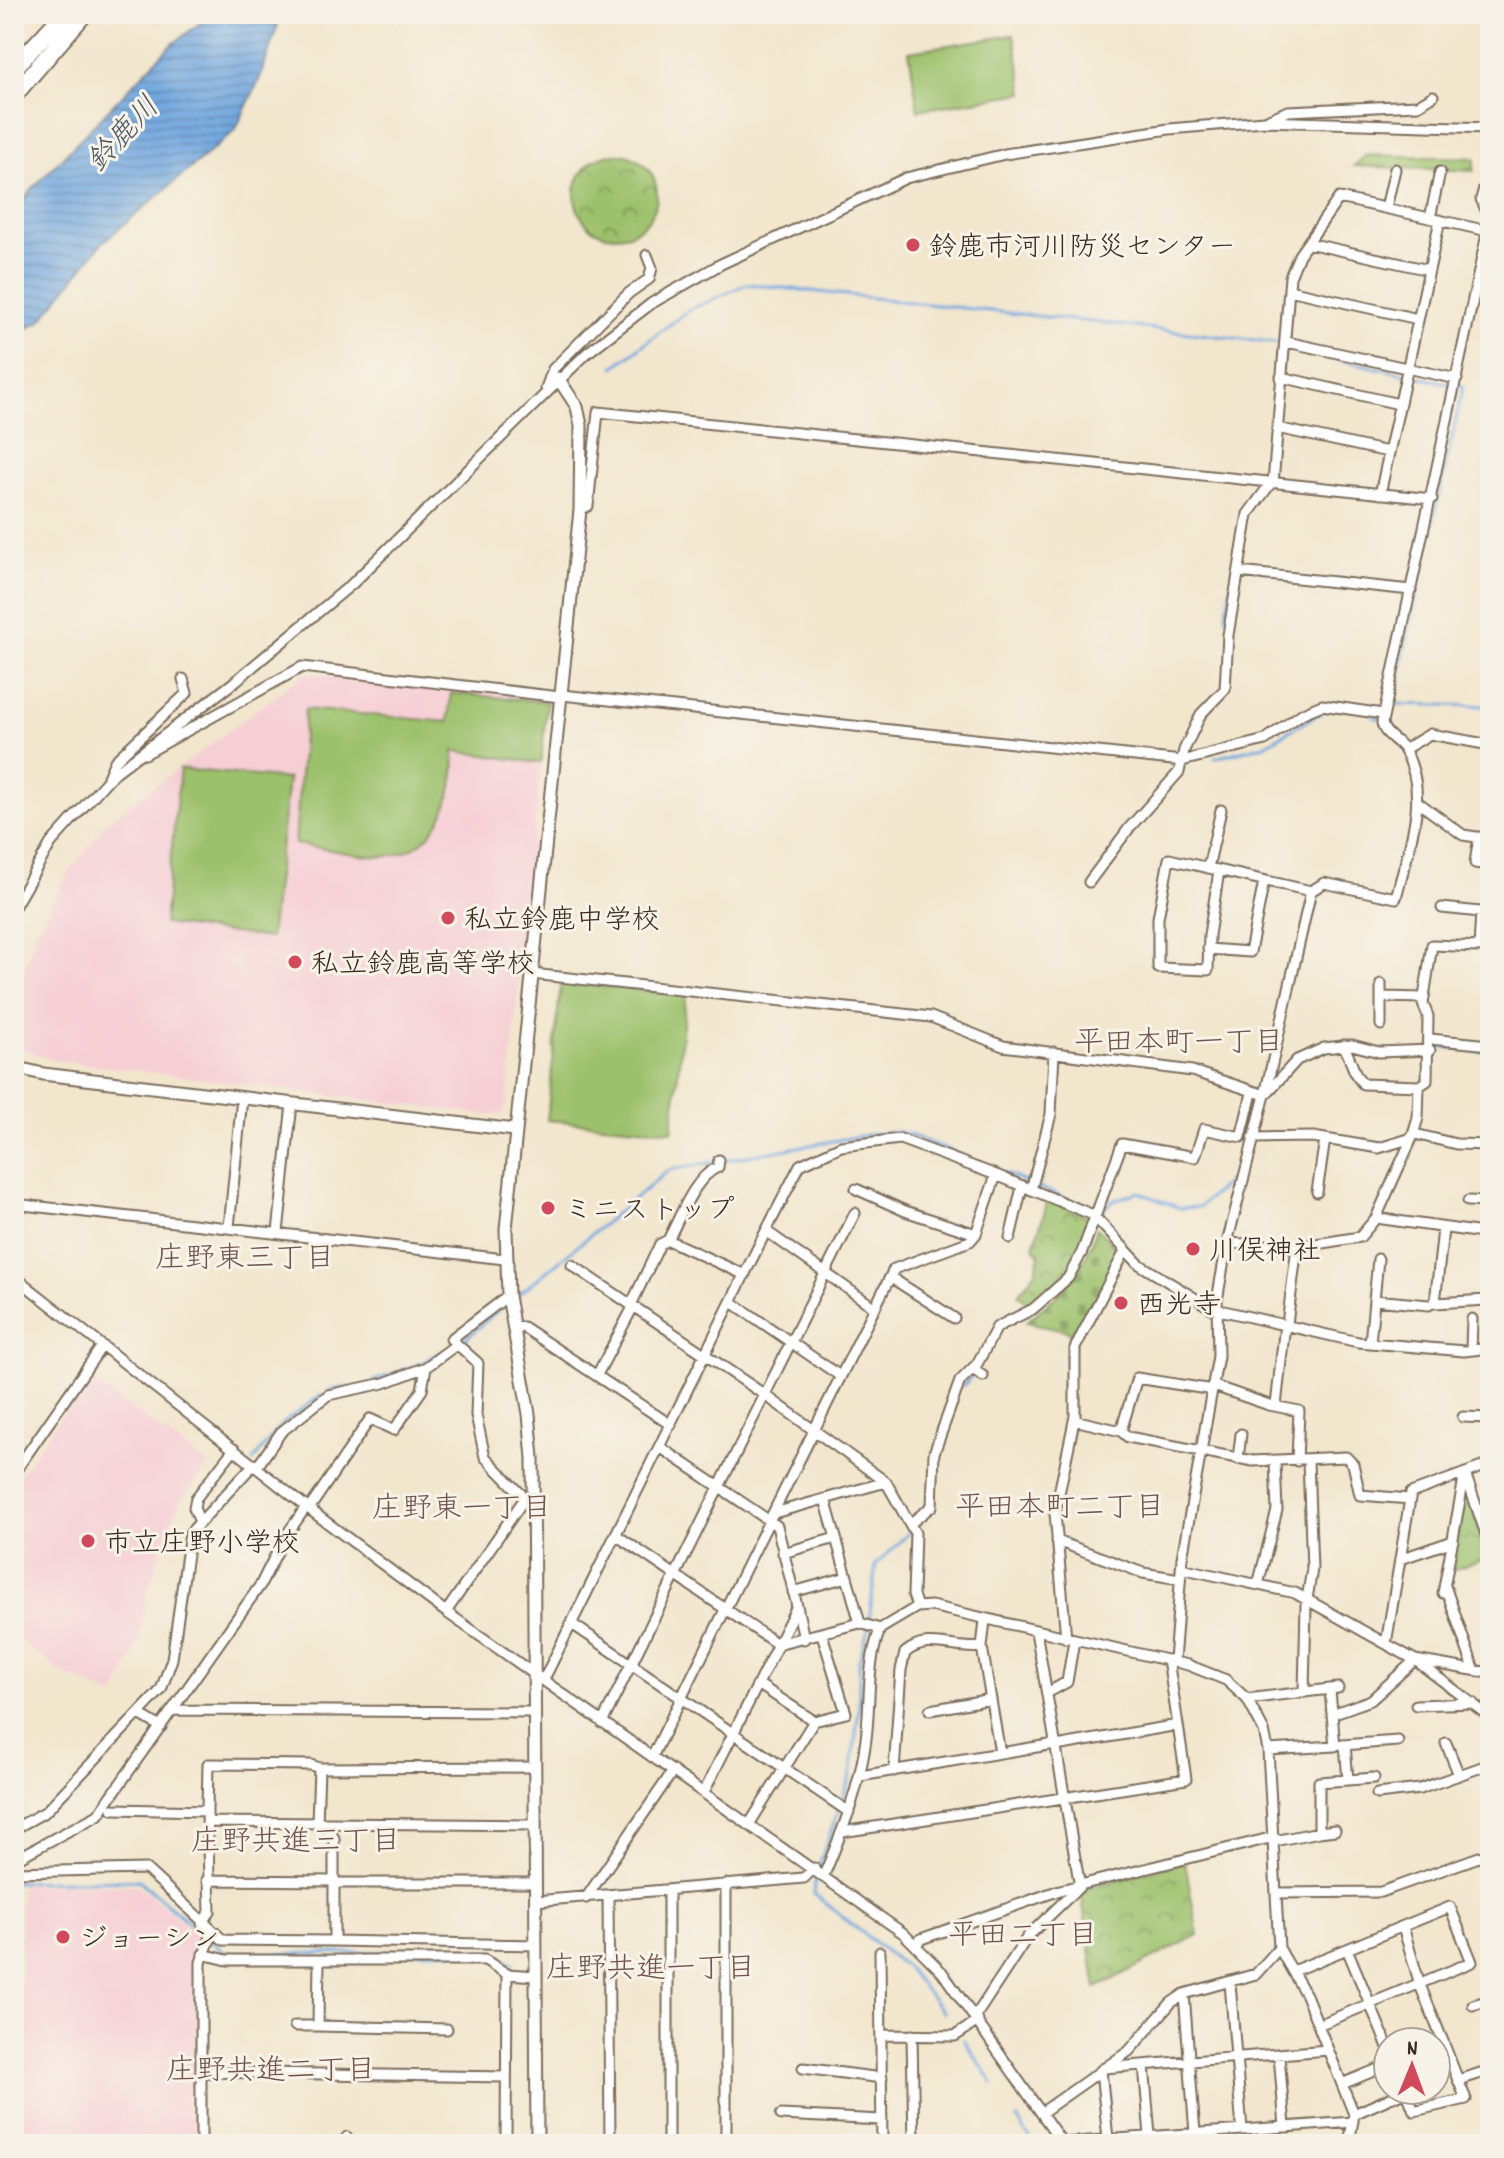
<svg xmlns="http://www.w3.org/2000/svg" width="1504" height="2158" viewBox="0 0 1504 2158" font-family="Dekko,'Klee One',sans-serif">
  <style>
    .built { fill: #f6cfd5 }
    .green { fill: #9cc16c; stroke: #6c7645; stroke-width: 2 }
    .cemetery { fill: url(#cemetery-stones); stroke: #6c7645; stroke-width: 2 }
    .park { fill: url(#park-crowns); stroke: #6c7645; stroke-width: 2 }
    .water { fill: url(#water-rules); stroke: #56687e; stroke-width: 2 }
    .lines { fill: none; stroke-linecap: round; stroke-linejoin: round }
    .stream { stroke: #72a7df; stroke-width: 3 }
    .minor-casing { stroke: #7b6c5b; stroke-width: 13 }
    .tertiary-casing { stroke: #7b6c5b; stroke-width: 15 }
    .trunk-casing { stroke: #7b6c5b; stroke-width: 20 }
    .minor { stroke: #fff; stroke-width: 9 }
    .tertiary { stroke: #fff; stroke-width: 11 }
    .trunk { stroke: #fff; stroke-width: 16 }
    .poi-dot { fill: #d1495b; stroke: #f7f3e8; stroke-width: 3 }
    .labels { text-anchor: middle; stroke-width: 6; stroke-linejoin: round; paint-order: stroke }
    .poi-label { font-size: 28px; fill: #3b2a1e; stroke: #f7f3e8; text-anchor: start }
    .water-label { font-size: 30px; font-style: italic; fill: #4e5662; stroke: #f7f3e8 }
    .neighbourhood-label { font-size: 30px; fill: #73564e; stroke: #f7f3e8 }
  </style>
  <defs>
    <pattern id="cemetery-stones" width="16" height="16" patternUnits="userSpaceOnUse" patternTransform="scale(2)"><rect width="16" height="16" fill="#9cc16c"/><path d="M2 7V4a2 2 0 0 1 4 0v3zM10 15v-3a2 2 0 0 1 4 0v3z" fill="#809d58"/></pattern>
    <pattern id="park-crowns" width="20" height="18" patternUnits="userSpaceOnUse" patternTransform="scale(2)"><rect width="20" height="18" fill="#9cc16c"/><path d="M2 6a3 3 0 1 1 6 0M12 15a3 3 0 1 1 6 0" fill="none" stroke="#809d58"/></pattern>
    <pattern id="water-rules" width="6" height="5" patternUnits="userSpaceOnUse" patternTransform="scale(2)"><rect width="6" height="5" fill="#72a7df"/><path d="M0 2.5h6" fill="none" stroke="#5f88b4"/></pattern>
  </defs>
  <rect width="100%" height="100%" fill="#f7f3e8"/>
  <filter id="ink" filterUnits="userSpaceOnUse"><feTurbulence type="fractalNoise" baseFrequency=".0125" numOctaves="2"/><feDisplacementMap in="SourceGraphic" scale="16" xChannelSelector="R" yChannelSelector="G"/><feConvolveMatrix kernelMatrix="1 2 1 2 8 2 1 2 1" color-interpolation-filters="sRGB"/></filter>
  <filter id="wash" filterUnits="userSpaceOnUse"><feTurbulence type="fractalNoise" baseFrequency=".006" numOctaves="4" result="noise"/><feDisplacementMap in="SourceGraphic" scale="32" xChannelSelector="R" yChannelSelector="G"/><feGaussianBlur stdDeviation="1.8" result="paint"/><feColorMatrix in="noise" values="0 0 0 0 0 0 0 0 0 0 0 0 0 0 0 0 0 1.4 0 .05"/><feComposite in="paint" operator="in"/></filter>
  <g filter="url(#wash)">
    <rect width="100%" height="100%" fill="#f2e6cd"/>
    <path class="built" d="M306,673l242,25 -41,405 -5,10 -15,2 -435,-55 -38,-15v-46l22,-68 29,-52 42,-57z
      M88,1378l122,87 -30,36 -10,21 -21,65 -13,64 -22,46 -53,-25 -47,-36v-153z
      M21,1884l116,1 49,39 10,14 1,206h-177z"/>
    <path class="green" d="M1014,35l10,58 -106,17 -9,-59z
      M451,693l96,9 -6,61 -87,-12c4,43 -16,99 -66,105 -21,3 -69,-9 -93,-12l10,-135 143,13z
      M180,769l108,10 -18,159 -106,-14z
      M561,982l125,13 -14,136 -125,-11z"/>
    <path class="cemetery" d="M1097,1228l23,24 -43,85 -12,-7 -39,-8c36,-30 56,-46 71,-94z"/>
    <path class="park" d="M575 195a41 41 0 1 1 82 0a41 41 0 1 1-82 0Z
      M1366,155l109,3 -1,13 -120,-5z
      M1048,1200l39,16c5,38 -32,65 -54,90l-15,-12 18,-23 4,-16 -6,-8z
      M1469,1498l20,60 -37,12 13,-70z
      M1185,1862l13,73 -102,53 -15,-95 13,-7z"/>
    <path class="water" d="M212,14h75l-8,8 -20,58 -24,51 -133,112 -62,79 -26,13v-122l18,-24 138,-143z"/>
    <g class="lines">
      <path class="stream" d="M1292,349l158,35
        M614,367l75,-57 58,-26 533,59 -13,134
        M1431,531l32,-143 -3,-3
        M1226,618l16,-104 16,-29
        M1393,704l34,-158
        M1374,717l16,3 3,-16 97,2
        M1215,758l50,-13 62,-36
        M1327,1043l24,-2
        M1430,1046l60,6
        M1101,1213l9,-11 28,-10 42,16 19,-1 37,-32 20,-72
        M513,1299l156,-129 203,-36 26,-2 15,4 181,74
        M464,1340l42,-37
        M374,1381l48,-18 18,-11
        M963,1386l10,-12
        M328,1391l19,-4
        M253,1461l28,-36 40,-30
        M818,1868l33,-93 8,-66v-48l9,-31 8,-65 44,-43
        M816,1875l-2,19 94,75 36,44
        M14,1882l125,-2 87,74 265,-3 23,13
        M964,2040l29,43
        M1017,2119l17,25"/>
    </g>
  </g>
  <g filter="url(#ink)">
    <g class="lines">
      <g class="minor-casing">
        <path id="minor" d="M1269,119l19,-8 130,-6 15,-9
          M1490,168l-9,31 9,19
          M1386,208l9,-39
          M1430,218l10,-46
          M1308,243l121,27
          M1289,290l129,29
          M1287,342l170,37
          M1281,377l118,27
          M546,388l7,-19 76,-76 20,-14 3,-11 -5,-13
          M1277,428l111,24
          M1273,483l17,-206 9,-22 40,-57 149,33
          M1380,494l60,-274
          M580,510l8,-4 10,-94 834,87
          M1239,572l172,18
          M562,695l620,66 83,-21 38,-27 19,-8 61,9
          M1405,749l25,-15 60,11
          M145,754l157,-87 258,30
          M108,777l7,-16 72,-68 -4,-14
          M1419,803l44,32 27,4
          M1479,837l-4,26 13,2
          M1208,868l13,-58
          M1219,871l-10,64 -1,35 -50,-2v-50l11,-59 142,32
          M1089,882l41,-55 49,-55 5,-22 17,-36 24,-25 3,-54 20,-121 23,-31
          M14,907l37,-64 61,-68 121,-92 119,-99 235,-231 65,-50 69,-39 185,-86 99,-24 164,-25 95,-8 226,7
          M1442,908l48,5
          M1208,949l42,3 14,-71
          M532,974l399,43 72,29 189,25 73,24
          M1381,997l43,1
          M1381,1025v-41
          M1430,1039l60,6
          M1344,1045l12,30 7,9 56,2
          M1265,1095l32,-35 27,-12 28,-3 27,7 51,-2
          M1415,1134l41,10 34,1
          M1253,1138l60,-1 66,11 33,-10 6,-20 1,-32 8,-5 1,-65 -5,-12 9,-59 47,2 2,-35
          M856,1189l49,22 71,23
          M1031,1190l20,-76 3,-62
          M1317,1192l8,-53
          M1468,1201l22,1
          M14,1204l491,55
          M1376,1218l36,-80
          M229,1227l13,-129
          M1443,1229l-8,74 52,-3
          M766,1231l34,-66 41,-19 59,-7 96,36
          M278,1232l14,-128
          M1010,1238l12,-51
          M668,1240c12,-22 26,-63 50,-73l1,-7
          M1227,1243l70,4 63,-10 16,-19 114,16
          M572,1265l193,130 121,87 29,51 -2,62 4,12
          M14,1276l295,233 137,103 457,321 39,39 121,172
          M890,1277l64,41
          M508,1296l-57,43 27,24 -2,52 9,42 40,41
          M1374,1300l55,5
          M732,1302l108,74
          M631,1305l29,-61 8,-4 77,35
          M1287,1324l10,-77
          M514,1327h9l148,98
          M1370,1343l8,-84
          M1471,1350l1,-31
          M972,1369l11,7
          M597,1375l36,-68
          M1214,1386l55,19 30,6 -2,50
          M1276,1406l9,-82
          M1463,1417l27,1
          M1074,1420l47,11 7,6 125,24 93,-4 7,7 7,31 50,4
          M1121,1431l16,-53 76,12
          M660,1447l117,79 20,80 -93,186
          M1238,1459l3,-25
          M257,1467l24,-35 47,-37 56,-12 42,-16 30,-22
          M14,1473l88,-127
          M1466,1476l24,70
          M825,1499l35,124
          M309,1509l61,-90 24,11 28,-40 4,-23
          M774,1513l112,-31
          M200,1522l-6,-14 2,-10 38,-49
          M911,1523l21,-17 2,-53 26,-72 17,-17 20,-37 36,-18 35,-31 14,-26 40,-108 73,13 9,-28 37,8 11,-44
          M616,1535l161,109 83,-21 20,6
          M1057,1541l86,32 37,6
          M783,1553l53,-15
          M1400,1559l53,-18
          M1181,1568l114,25 120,67 75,57
          M1258,1585l19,-75 -2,-48
          M1445,1586l29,83
          M793,1592l54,-15
          M1443,1593l22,-120
          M797,1606l7,33
          M446,1612l79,-114h5
          M985,1620l-3,27 18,106
          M572,1624l277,188
          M1036,1631l44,256
          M1066,1638l-11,-125 20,-97v-68l50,-97
          M1386,1644l25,-151 79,-29
          M1168,1660l10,65
          M1174,1661l8,-103 36,-202 -1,-55 10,-58 38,-148 46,-204 13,-8 72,15c11,-47 35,-101 9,-147 -6,-11 -21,-15 -23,-28l108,-503
          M543,1681l223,-450 109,77
          M758,1684l56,37
          M1330,1689l2,25
          M1304,1692l2,-87 6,-36 -4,-109
          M1047,1693l20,-11 7,-42
          M1247,1699l91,-11
          M1416,1705l57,-2
          M174,1710l360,2
          M930,1710l61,-11
          M139,1714l22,13
          M602,1723l253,-510
          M1446,1743l13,32
          M1342,1745l56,-4
          M1268,1750l67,-4 -3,-32 39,-14 44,-40 75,13
          M652,1757l242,-488 76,-28 6,-7 20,-59 97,40 46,49 72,44 147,34 106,9 26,-3
          M319,1768l216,-1
          M894,1771l7,-101 4,-17c23,-20 49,-2 77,-6
          M860,1776l195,-32
          M1348,1780l26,-2
          M1377,1794l43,-5 70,-25
          M113,1809l94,2 3,101 -8,11
          M207,1811l1,-47 103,1 8,3 -2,56
          M207,1822l327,3
          M750,1823l64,-102 32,-8 -24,-79
          M14,1829l31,-17 116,-122 11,-31 18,-126 64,-69
          M842,1832l344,-53 -8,-54 -122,21
          M1319,1832l16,-2
          M1274,1841l45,-9v-50l29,-2 -3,-35
          M14,1860l84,-45 163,-231 22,-44 23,-33
          M14,1872l132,-3 77,71 111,1v-103l-11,-14
          M824,1875c19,-45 36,-88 42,-136 5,-40 0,-71 14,-110l37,-22 14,-1 257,59 38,15 21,19 17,32 4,19 11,198 27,47 48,119 -5,30
          M207,1880l127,1
          M334,1883h200
          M726,1884v260
          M1277,1893l104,-1 109,-39
          M608,1895l2,249
          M586,1898l87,-127
          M535,1901l269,-23 10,-10
          M1403,1927l17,58 24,59
          M334,1941l202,4
          M916,1944l5,-5 139,-49 214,-53
          M1347,1949l41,98
          M880,1952l2,192
          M203,1954l24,6h258l22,14 29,2
          M319,1960l-1,66 129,3
          M1293,1971l157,-64 22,55 -154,63
          M1230,1983l12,147
          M1184,1994l11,139
          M1473,2005l17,-5
          M975,2017l53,-81 49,-47
          M295,2026h23
          M882,2035l73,1 23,-15
          M912,2035l2,109
          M1436,2047l8,-3 14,36 32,-10
          M1279,2055l6,72
          M1144,2065l6,71
          M803,2068l79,10
          M1104,2068l224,-18
          M1101,2070l7,69
          M201,2072l305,5
          M1342,2084l46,-19
          M1406,2090l8,21 52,-12 -8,-19
          M1041,2113l88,-62 42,-48 13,-9 72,-20 23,-26
          M1354,2114l52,-23
          M781,2115l101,5
          M347,2137v7
          M1062,2143l291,-21
          M201,2144v-182l12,-30
          M506,2144l1,-170
          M668,2144v-254"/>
      </g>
      <g class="tertiary-casing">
        <path id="tertiary" d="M14,1067l29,7 472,56
          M537,2144l-4,-686 -4,-44 -21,-118 -2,-67 74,-719 1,-85 -4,-18 -19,-29"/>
      </g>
      <g class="trunk-casing">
        <path id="trunk" d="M14,68l50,-54
          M14,95l70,-81"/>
      </g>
      <use href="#minor" class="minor"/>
      <use href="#tertiary" class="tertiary"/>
      <use href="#trunk" class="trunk"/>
    </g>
  </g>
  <g class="poi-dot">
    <circle cx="913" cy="245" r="8"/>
    <circle cx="448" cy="918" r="8"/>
    <circle cx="295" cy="962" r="8"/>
    <circle cx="548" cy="1208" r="8"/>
    <circle cx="1193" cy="1249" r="8"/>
    <circle cx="1121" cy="1303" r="8"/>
    <circle cx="88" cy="1541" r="8"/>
    <circle cx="63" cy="1937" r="8"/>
  </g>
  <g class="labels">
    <g class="poi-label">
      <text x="929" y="255">鈴鹿市河川防災センター</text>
      <text x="464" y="928">私立鈴鹿中学校</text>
      <text x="311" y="972">私立鈴鹿高等学校</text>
      <text x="564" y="1218">ミニストップ</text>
      <text x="1209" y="1259">川俣神社</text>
      <text x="1137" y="1313">西光寺</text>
      <text x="104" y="1551">市立庄野小学校</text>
      <text x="79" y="1947">ジョーシン</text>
    </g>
    <g class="water-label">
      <text transform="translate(122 133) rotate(-47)" y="10">鈴鹿川</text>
    </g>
    <g class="neighbourhood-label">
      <text x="1179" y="1051">平田本町一丁目</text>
      <text x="245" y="1267">庄野東三丁目</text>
      <text x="1060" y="1516">平田本町二丁目</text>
      <text x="462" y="1517">庄野東一丁目</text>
      <text x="296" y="1850">庄野共進三丁目</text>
      <text x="1023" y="1944">平田二丁目</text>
      <text x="651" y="1977">庄野共進一丁目</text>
      <text x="271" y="2079">庄野共進二丁目</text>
    </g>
  </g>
  <rect width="1504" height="2158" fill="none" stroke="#f7f3e8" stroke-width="48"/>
  <g transform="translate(1412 2066) rotate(1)"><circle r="38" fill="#f7f3e8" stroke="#aca397" stroke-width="2"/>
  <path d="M0-6L14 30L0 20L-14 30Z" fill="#d1495b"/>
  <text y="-12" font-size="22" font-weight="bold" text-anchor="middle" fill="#3b2a1e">N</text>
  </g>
</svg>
